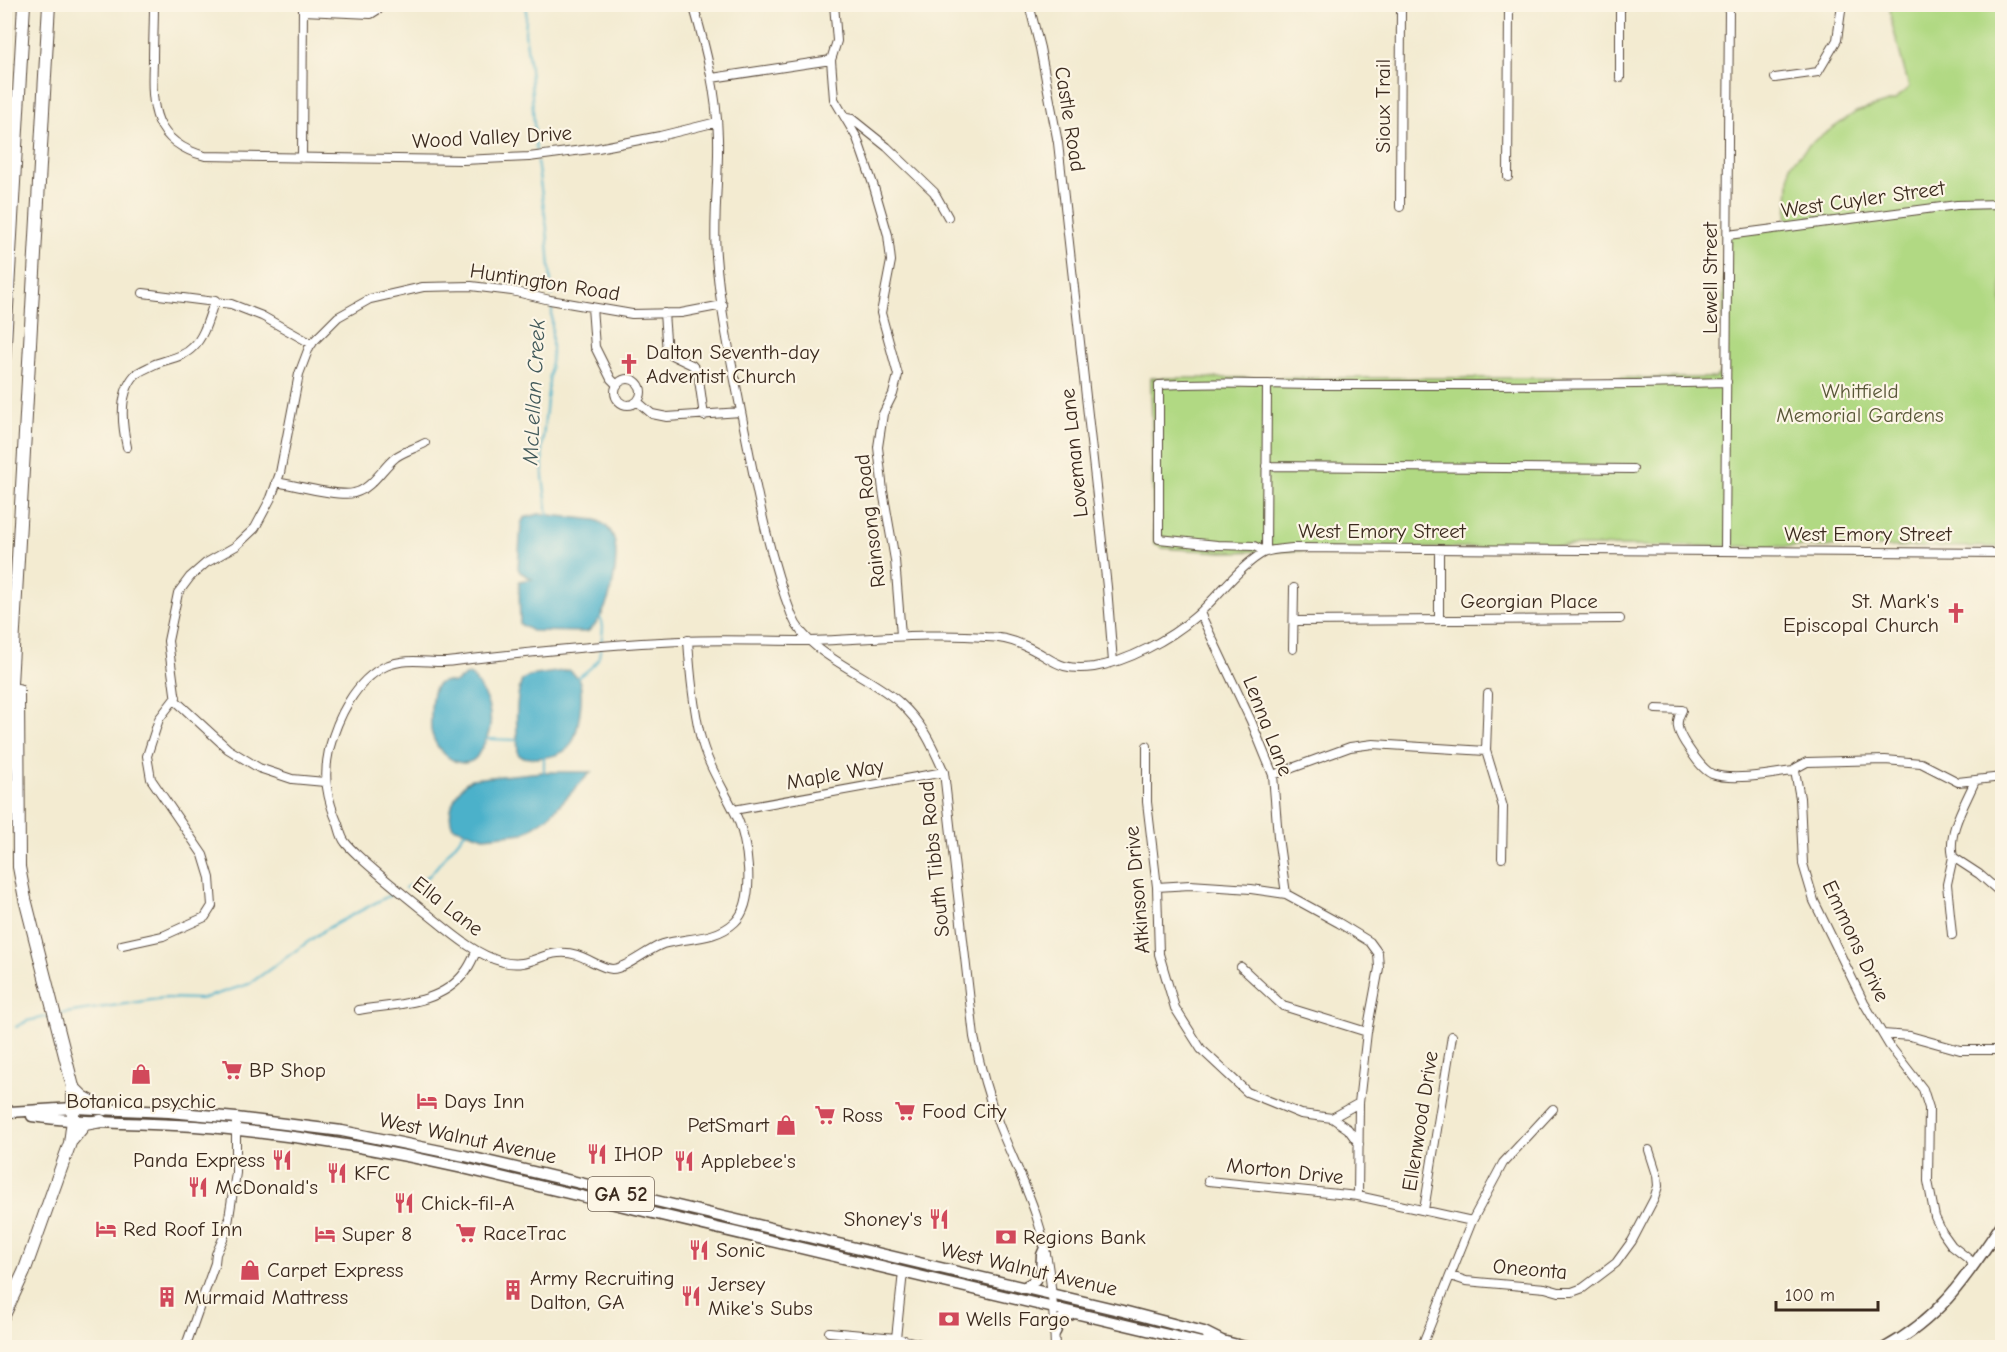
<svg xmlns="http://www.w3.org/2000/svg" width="2007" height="1352" viewBox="0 0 2007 1352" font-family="'Comic Neue',sans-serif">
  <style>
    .green { fill: #b1d983; stroke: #768250; stroke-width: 1.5 }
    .water { fill: #4bb1ca; stroke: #436e74; stroke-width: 1.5 }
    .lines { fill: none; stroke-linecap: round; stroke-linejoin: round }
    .stream { stroke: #4bb1ca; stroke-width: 2 }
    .minor-casing { stroke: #574739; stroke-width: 10 }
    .major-casing { stroke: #574739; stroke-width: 13 }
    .highway-casing { stroke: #574739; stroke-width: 14 }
    .minor { stroke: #fff; stroke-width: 8 }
    .major { stroke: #fff; stroke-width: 10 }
    .highway { stroke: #fff; stroke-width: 12 }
    .labels { text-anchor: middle; stroke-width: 4.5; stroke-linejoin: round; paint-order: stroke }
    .shield { fill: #fcf5e5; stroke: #75675a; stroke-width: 1.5 }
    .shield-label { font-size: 20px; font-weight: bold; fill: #3b2a1e }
    .street-label { font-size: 21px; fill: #3b2a1e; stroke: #fcf5e5 }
    .poi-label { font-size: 21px; fill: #3b2a1e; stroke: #fcf5e5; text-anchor: start }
    .park-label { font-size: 21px; fill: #585637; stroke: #fcf5e5 }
    .water-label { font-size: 22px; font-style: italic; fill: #41595a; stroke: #fcf5e5 }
  </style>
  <rect width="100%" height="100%" fill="#fcf5e5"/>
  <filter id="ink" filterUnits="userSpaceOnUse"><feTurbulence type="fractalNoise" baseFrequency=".0167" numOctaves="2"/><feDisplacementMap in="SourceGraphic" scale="12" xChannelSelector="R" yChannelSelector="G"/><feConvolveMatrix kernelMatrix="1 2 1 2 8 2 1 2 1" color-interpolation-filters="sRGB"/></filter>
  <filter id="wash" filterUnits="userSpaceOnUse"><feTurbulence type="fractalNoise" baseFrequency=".008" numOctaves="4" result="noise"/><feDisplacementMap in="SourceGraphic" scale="24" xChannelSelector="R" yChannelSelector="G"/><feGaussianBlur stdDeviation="1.35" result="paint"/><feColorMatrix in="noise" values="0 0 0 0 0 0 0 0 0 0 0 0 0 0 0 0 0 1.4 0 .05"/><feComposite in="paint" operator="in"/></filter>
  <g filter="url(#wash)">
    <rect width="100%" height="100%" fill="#f3ebd1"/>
    <path class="green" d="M1890,5h112v542l-459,-1 -320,6 -60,-4 -9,-4 -3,-166h564l8,-8 1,-138 63,-9 3,-58 20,-21 46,-32 39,-12 14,-13 -18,-67z"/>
    <path class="water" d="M539,514l57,6c7,3 14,9 17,16 9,23 -4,83 -26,96l-55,-1 -12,-7 -1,-43 13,-2 -12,-7 -2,-4 3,-44 3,-6z
      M569,670c4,3 8,6 10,10 5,14 0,59 -12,69 -11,9 -31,10 -45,8l-4,-3c-1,-25 -4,-51 4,-74l7,-4z
      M469,674c7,5 10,12 14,19 10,19 11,37 -2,56 -3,6 -5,11 -12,13 -16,5 -33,-13 -37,-28 -2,-5 -1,-13 -1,-18 0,-17 0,-41 23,-33z
      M543,772h48l-43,45 -24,16 -40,4 -31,-10c-8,-15 4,-39 18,-48z"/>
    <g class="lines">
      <path class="stream" d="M527,4l-2,29 5,36 6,82
        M537,162l10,67 5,66
        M548,515l-5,-38 -1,-30 10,-94v-47
        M577,678c21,-15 23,-15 25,-42 1,-7 2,-12 -2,-18
        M487,739l30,1
        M544,772v-15
        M405,888l25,-13 36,-44
        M59,1014l105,-16 37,1 48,-15 77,-55 68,-36
        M16,1027l11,-6 23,-5"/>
    </g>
  </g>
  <g filter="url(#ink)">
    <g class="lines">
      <g class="minor-casing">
        <path id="minor" d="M154,4c0,19 -1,38 -1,57 -2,47 0,81 52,95l258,4 66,-3 69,-9 62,-12 57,-14
          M693,4c13,45 24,88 25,134 1,40 -5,79 -2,118 4,56 17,112 27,166 13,65 25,133 49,194 15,39 78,59 108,87 23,21 32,42 44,69l30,265c6,30 14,59 25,88 12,30 27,60 37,90 14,41 18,89 19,133
          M834,4l3,37 -6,19 3,39 23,39 17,49 14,48 3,26 -10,52 17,62 -5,19 -10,20 -5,33 5,44 12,69 6,75
          M1029,4l11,44 18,95 49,444 6,75
          M303,11l68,3 11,-7
          M712,78l119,-18
          M1620,78v-74
          M1775,78l43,-6 19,-32 5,-36
          M847,118l5,1 35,28 47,45 14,25
          M302,158l1,-154
          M1508,177l1,-173
          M1400,207l1,-203
          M1728,235l229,-30 45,-1
          M143,293l88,11 31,12 50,28
          M592,307l3,40 16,32 6,6
          M664,313l3,40 25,12 6,7 6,44
          M615 392a13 13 0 1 1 26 0a13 13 0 1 1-26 0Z
          M638,402l14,12 15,3 74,-5
          M127,447c-5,-22 -9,-53 8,-72 4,-4 15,-8 20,-11 13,-5 29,-7 38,-17 12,-11 16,-32 22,-47
          M1266,466l367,3
          M276,482c19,3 62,15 78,11 18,-4 28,-25 42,-36 9,-6 20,-9 29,-14
          M1439,549v70
          M1725,551l4,-547
          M1266,552l-12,-6 -37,-1 -58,-6v-154c55,-4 109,0 164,0 135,0 269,1 404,-3
          M1266,552l1,-167
          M1200,613l51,108 22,54 5,62 8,57
          M1294,621l326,-2
          M688,640c2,32 5,64 12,95 7,29 22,51 35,78 13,25 22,88 0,109 -20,19 -48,15 -72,22 -15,5 -37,25 -51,25 -16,-1 -31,-19 -54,-16 -21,2 -30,15 -55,9 -30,-8 -55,-32 -79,-51 -20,-16 -40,-32 -59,-49 -6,-6 -15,-13 -20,-20 -4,-5 -5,-12 -7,-18 -11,-25 -15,-46 -9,-74 8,-31 26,-70 57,-84 19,-8 37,-4 57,-4 9,0 19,-2 28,-3 70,-8 140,-15 209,-18 42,-2 83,0 125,0 60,-1 120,-9 181,-4 11,0 26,3 37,8 30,12 32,27 71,22 33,-5 76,-28 101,-50 20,-17 47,-54 70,-65 8,-3 20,-3 28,-4l709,5
          M1293,649l1,-61
          M1488,694l-2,57 17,56 -1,51
          M1656,709l26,1c-7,13 -5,20 3,33 7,10 16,26 27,31 22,8 60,-1 83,-3l5,27 3,66 11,37 50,102 25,42 34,44 6,19 -1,73 7,36 7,15 10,14 23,18
          M1147,746v56l10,85 2,67 16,54 26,41 46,43 54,22 31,4 27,-15
          M1795,771l1,-3 11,-6 78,-2 36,3 37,19 44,-5
          M1273,775l77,-28 23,-3 113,7
          M1975,781c-10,23 -28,51 -22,76l26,17 23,20
          M325,782l-33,-3 -33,-11 -31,-19 -52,-48 -8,-60 10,-48 12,-16 16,-14 30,-17 19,-18 16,-30 9,-25 19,-99 11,-29 28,-28 32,-18 53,-12 48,-1 41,5 38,9 82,14 49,-1 42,-8
          M734,810l210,-38
          M1157,887l33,-2 61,4 35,5 53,29 31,19 8,11 1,15 -12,64 -8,71 -1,93 114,25
          M1952,935l-5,-51 6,-27
          M122,945l41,-9 42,-19 7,-11 -2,-28 -7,-23 -52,-76 -4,-23 12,-37 17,-22
          M1241,967l42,39 84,26
          M359,1010c36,-6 82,-5 106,-38 5,-6 8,-14 11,-20
          M1883,1034l27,2 50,14h42
          M1332,1118l16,11 11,15
          M1208,1181l150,15
          M1424,1210l28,-174
          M1451,1276l15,5 79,7 14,4h13l11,-4 33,-25 16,-22 22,-42 4,-13 -1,-11 -8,-25
          M829,1332l67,6 7,-66
          M896,1338l43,10
          M185,1348l30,-85 1,-9 11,-24 5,-32 4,-25v-55
          M1421,1348l51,-127 31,-58 50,-54"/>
      </g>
      <g class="major-casing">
        <path id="major" d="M10,1112l64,-4 95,4 67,6 106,13 123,25 662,156 77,20 18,9 27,7
          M32,1116c62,9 125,6 187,12 83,8 166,22 248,41l735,174 20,-2
          M1023,1288l9,-5 9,-10 1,-18 3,-7
          M1055,1332l5,-12 14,-7
          M1885,1348c56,-30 83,-74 117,-124"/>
      </g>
      <g class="highway-casing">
        <path id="highway" d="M4,361l20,-357
          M4,809l45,-805
          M73,1087l10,10 22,12
          M72,1140l13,-16 16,-3
          M4,1315l20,-43 46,-129 3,-23v-33l-48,-188 -6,-32 -1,-177"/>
      </g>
      <use href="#minor" class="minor"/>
      <use href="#major" class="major"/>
      <use href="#highway" class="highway"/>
    </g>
  </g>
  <defs>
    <g id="church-bare" transform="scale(1.62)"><path d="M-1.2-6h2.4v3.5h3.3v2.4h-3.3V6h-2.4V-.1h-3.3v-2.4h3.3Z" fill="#d1495b" stroke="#fcf5e5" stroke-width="2.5" paint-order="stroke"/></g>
    <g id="supermarket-bare" transform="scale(1.62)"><path d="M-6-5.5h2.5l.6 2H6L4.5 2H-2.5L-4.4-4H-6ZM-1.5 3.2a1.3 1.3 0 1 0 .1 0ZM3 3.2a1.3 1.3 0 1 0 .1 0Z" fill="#d1495b" stroke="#fcf5e5" stroke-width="2.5" paint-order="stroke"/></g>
    <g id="shop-bare" transform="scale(1.62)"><path d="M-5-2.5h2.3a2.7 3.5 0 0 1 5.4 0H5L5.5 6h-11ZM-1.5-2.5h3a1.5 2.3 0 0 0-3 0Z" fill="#d1495b" stroke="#fcf5e5" stroke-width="2.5" paint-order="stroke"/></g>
    <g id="hotel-bare" transform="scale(1.62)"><path d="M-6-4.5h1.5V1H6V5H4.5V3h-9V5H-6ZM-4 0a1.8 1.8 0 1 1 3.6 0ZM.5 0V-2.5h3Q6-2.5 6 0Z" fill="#d1495b" stroke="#fcf5e5" stroke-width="2.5" paint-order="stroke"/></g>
    <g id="restaurant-bare" transform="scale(1.62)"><path d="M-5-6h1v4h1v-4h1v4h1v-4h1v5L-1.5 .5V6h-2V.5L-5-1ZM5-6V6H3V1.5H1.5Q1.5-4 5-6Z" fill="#d1495b" stroke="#fcf5e5" stroke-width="2.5" paint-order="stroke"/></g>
    <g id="bank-bare" transform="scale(1.62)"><path d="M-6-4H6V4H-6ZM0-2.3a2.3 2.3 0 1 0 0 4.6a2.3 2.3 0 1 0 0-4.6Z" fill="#d1495b" stroke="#fcf5e5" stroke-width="2.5" paint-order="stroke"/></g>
    <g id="building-bare" transform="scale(1.62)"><path d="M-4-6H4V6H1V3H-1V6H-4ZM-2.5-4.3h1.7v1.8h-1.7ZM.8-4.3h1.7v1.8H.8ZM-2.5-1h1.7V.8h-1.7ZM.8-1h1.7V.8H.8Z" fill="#d1495b" stroke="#fcf5e5" stroke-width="2.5" paint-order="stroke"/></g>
  </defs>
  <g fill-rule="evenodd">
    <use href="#church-bare" x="629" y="364"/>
    <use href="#church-bare" x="1956" y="613"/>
    <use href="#supermarket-bare" x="232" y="1070"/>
    <use href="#shop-bare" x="141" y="1074"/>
    <use href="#hotel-bare" x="427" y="1101"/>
    <use href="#supermarket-bare" x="905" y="1111"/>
    <use href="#supermarket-bare" x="825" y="1115"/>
    <use href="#shop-bare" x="786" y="1125"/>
    <use href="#restaurant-bare" x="597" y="1154"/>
    <use href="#restaurant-bare" x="282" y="1160"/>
    <use href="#restaurant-bare" x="684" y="1161"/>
    <use href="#restaurant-bare" x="337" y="1173"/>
    <use href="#restaurant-bare" x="198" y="1187"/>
    <use href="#restaurant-bare" x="404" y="1203"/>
    <use href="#restaurant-bare" x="939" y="1219"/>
    <use href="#hotel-bare" x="106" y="1229"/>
    <use href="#supermarket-bare" x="466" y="1233"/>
    <use href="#hotel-bare" x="325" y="1234"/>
    <use href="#bank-bare" x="1006" y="1237"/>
    <use href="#restaurant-bare" x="699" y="1250"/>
    <use href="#shop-bare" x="250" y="1270"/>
    <use href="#building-bare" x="513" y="1290"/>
    <use href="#restaurant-bare" x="691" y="1296"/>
    <use href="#building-bare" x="167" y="1297"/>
    <use href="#bank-bare" x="949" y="1319"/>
  </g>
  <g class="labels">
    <rect class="shield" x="588" y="1177" width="66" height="34" rx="4.5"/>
    <g class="shield-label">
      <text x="621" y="1201">GA 52</text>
    </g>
    <g class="street-label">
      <text transform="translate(1383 106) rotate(-90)" y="7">Sioux Trail</text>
      <text transform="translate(1070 119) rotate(81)" y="7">Castle Road</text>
      <text transform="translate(492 137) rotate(-3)" y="7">Wood Valley Drive</text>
      <text transform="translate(1863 199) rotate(-8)" y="7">West Cuyler Street</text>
      <text transform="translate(1710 278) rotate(-90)" y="7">Lewell Street</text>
      <text transform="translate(545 282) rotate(9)" y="7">Huntington Road</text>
      <text transform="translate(1074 453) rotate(-96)" y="7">Loveman Lane</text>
      <text transform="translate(870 521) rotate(-97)" y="7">Rainsong Road</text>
      <text x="1382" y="538">West Emory Street</text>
      <text x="1868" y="541">West Emory Street</text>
      <text x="1529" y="608">Georgian Place</text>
      <text transform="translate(1268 726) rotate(69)" y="7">Lenna Lane</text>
      <text transform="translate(835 774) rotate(-10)" y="7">Maple Way</text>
      <text transform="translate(934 859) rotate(-96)" y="7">South Tibbs Road</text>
      <text transform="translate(1137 890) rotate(-95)" y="7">Atkinson Drive</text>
      <text transform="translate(448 906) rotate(38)" y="7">Ella Lane</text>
      <text transform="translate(1856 941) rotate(65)" y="7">Emmons Drive</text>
      <text transform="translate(1420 1121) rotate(-81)" y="7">Ellenwood Drive</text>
      <text transform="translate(468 1138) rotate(12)" y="7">West Walnut Avenue</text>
      <text transform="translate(1285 1171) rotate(6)" y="7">Morton Drive</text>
      <text transform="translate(1029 1269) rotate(13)" y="7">West Walnut Avenue</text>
      <text transform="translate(1530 1269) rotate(5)" y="7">Oneonta</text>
    </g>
    <g class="poi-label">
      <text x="646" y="359">Dalton Seventh-day<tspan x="646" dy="24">Adventist Church</tspan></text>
      <text x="1939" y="608" text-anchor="end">St. Mark's<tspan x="1939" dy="24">Episcopal Church</tspan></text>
      <text x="249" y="1077">BP Shop</text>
      <text x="141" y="1108" text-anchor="middle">Botanica psychic</text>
      <text x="444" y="1108">Days Inn</text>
      <text x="922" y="1118">Food City</text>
      <text x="842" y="1122">Ross</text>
      <text x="769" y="1132" text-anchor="end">PetSmart</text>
      <text x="614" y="1161">IHOP</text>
      <text x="265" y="1167" text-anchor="end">Panda Express</text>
      <text x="701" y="1168">Applebee's</text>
      <text x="354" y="1180">KFC</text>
      <text x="215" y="1194">McDonald's</text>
      <text x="421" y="1210">Chick-fil-A</text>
      <text x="922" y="1226" text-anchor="end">Shoney's</text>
      <text x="123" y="1236">Red Roof Inn</text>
      <text x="483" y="1240">RaceTrac</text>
      <text x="342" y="1241">Super 8</text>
      <text x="1023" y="1244">Regions Bank</text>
      <text x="716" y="1257">Sonic</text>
      <text x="267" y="1277">Carpet Express</text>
      <text x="530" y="1285">Army Recruiting<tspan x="530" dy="24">Dalton, GA</tspan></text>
      <text x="708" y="1291">Jersey<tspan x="708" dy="24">Mike's Subs</tspan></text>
      <text x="184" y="1304">Murmaid Mattress</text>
      <text x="966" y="1326">Wells Fargo</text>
    </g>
    <g class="park-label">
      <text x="1860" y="398">Whitfield<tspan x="1860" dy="24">Memorial Gardens</tspan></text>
    </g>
    <g class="water-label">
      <text transform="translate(533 392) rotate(-87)" y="8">McLellan Creek</text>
    </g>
  </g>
  <rect width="2007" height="1352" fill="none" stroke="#fcf5e5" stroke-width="24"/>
  <path d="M1776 1301v9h102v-9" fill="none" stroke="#3b2a1e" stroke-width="3"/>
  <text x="1785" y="1301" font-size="18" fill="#3b2a1e" stroke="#fcf5e5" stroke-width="4.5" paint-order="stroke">100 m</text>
</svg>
